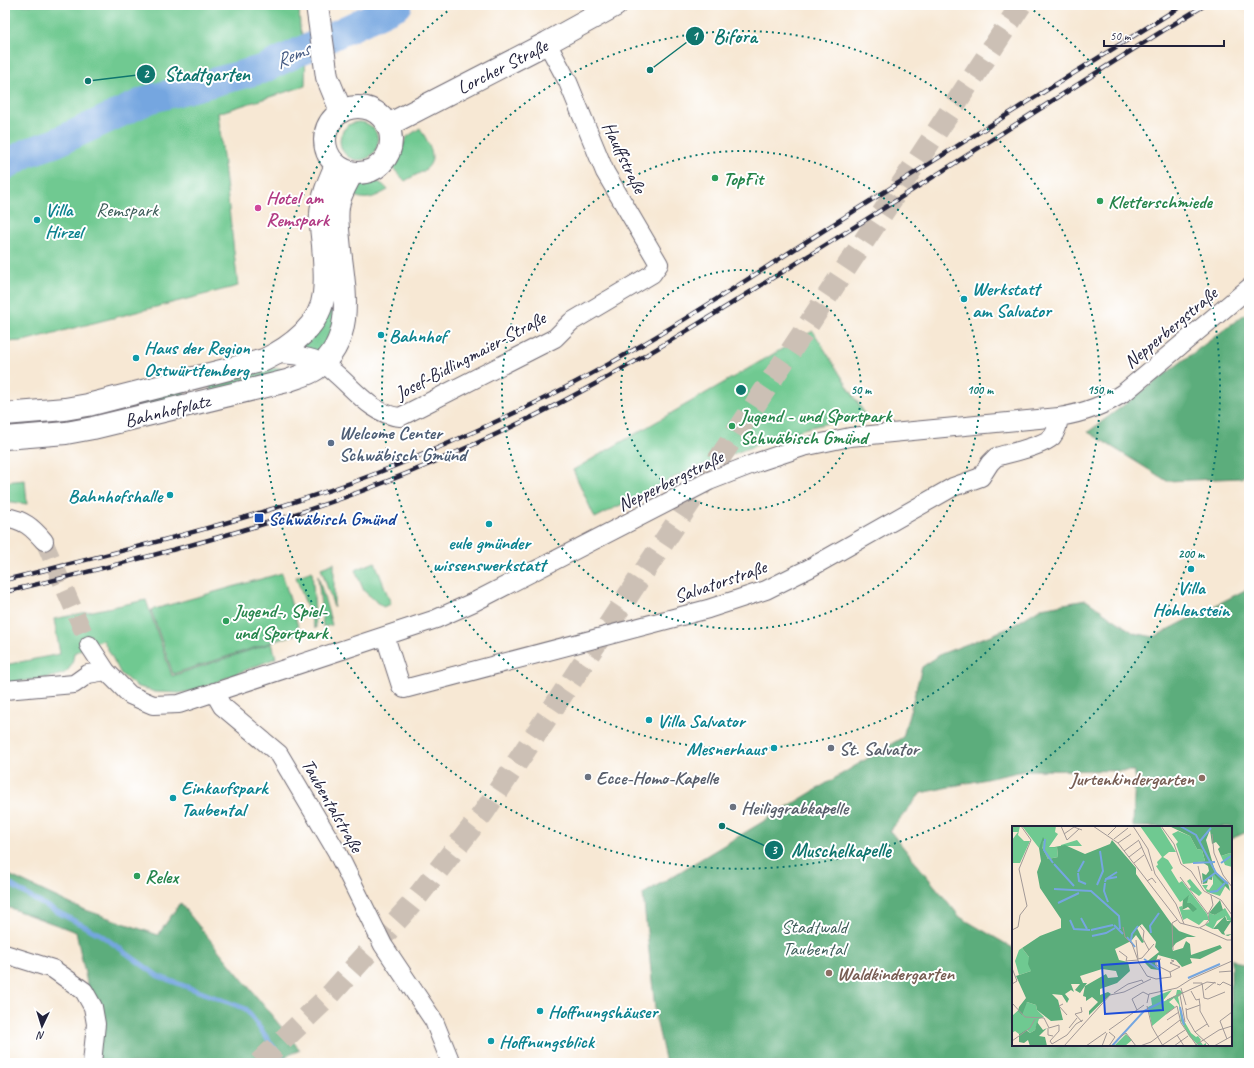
<svg xmlns="http://www.w3.org/2000/svg" width="1254" height="1068" viewBox="0 0 1254 1068" font-family="Caveat,sans-serif">
  <style>
    .green { fill: #6fc991; stroke: #487666 }
    .forest { fill: #5bad7b; stroke: #3e685b }
    .water { fill: #75a6e0; stroke: #4c648e }
    .lines { fill: none; stroke-linecap: round; stroke-linejoin: round }
    .stream { stroke: #75a6e0; stroke-width: 5 }
    .river { stroke: #75a6e0; stroke-width: 29 }
    .minor-tunnel { stroke: #ccc0b5; stroke-width: 18; stroke-dasharray: 18 9; stroke-linecap: butt }
    .trunk-tunnel { stroke: #ccc0b5; stroke-width: 22; stroke-dasharray: 22 11; stroke-linecap: butt }
    .minor-casing { stroke: #6d6771; stroke-width: 20 }
    .secondary-casing { stroke: #6d6771; stroke-width: 24 }
    .minor { stroke: #fff; stroke-width: 18 }
    .secondary { stroke: #fff; stroke-width: 22 }
    .rail-casing { stroke: #22223b; stroke-width: 4.5 }
    .rail { stroke: #fff; stroke-width: 3; stroke-dasharray: 9; stroke-linecap: butt }
    .ring { fill: none; stroke: #0f766e; stroke-width: 2; stroke-dasharray: 2 4 }
    .leisure-dot { fill: #2e9e5b; stroke: #fff; stroke-width: 1.5 }
    .hotel-dot { fill: #d1479c; stroke: #fff; stroke-width: 1.5 }
    .culture-dot { fill: #0f9aa8; stroke: #fff; stroke-width: 1.5 }
    .service-dot { fill: #5c6f8a; stroke: #fff; stroke-width: 1.5 }
    .transit-dot { fill: #1a4fb4; stroke: #fff; stroke-width: 1.5 }
    .worship-dot { fill: #6b7280; stroke: #fff; stroke-width: 1.5 }
    .education-dot { fill: #8d6e63; stroke: #fff; stroke-width: 1.5 }
    .labels { text-anchor: middle; stroke-width: 4; stroke-linejoin: round; paint-order: stroke }
    .street-label { font-size: 19px; fill: #22223b; stroke: #fff }
    .leisure-label { font-size: 19px; font-weight: bold; fill: #27864d; stroke: #fff; text-anchor: start }
    .hotel-label { font-size: 19px; font-weight: bold; fill: #b23c85; stroke: #fff; text-anchor: start }
    .culture-label { font-size: 19px; font-weight: bold; fill: #0d838f; stroke: #fff; text-anchor: start }
    .park-label { font-size: 19px; fill: #3d5c59; stroke: #fff }
    .service-label { font-size: 19px; font-weight: bold; fill: #4e5e75; stroke: #fff; text-anchor: start }
    .transit-label { font-size: 19px; font-weight: bold; fill: #164399; stroke: #fff; text-anchor: start }
    .worship-label { font-size: 19px; font-weight: bold; fill: #5b616d; stroke: #fff; text-anchor: start }
    .education-label { font-size: 19px; font-weight: bold; fill: #785e54; stroke: #fff; text-anchor: end }
    .water-label { font-size: 20px; font-style: italic; fill: #475d85; stroke: #fff }
    .inset-river { fill: none; stroke: #75a6e0; stroke-width: 2 }
    .inset-road { fill: none; stroke: #a29997; stroke-width: 1 }
    .view { fill: #1d4ed8; fill-opacity: 0.15; stroke: #1d4ed8; stroke-width: 2 }
    .inset-edge { fill: none; stroke: #22223b; stroke-width: 2 }
    .centre { fill: #0f766e; stroke: #fff; stroke-width: 2 }
    .ring-label { font-size: 12px; text-anchor: middle; font-weight: bold; fill: #0f766e; stroke: #fff; stroke-width: 4; stroke-linejoin: round; paint-order: stroke }
    .leader { fill: none; stroke: #0f766e; stroke-width: 1.5 }
    .callout-dot { fill: #0f766e; stroke: #fff; stroke-width: 1.5 }
    .mark-label { font-size: 12px; text-anchor: middle; font-weight: bold; fill: #fff }
    .callout-label { font-size: 20px; text-anchor: middle; font-weight: bold; fill: #0f766e; stroke: #fff; stroke-width: 4; stroke-linejoin: round; paint-order: stroke }
  </style>
  <rect width="100%" height="100%" fill="#fff"/>
  <filter id="ink" filterUnits="userSpaceOnUse"><feTurbulence type="fractalNoise" baseFrequency=".025" numOctaves="2"/><feDisplacementMap in="SourceGraphic" scale="8" xChannelSelector="R" yChannelSelector="G"/><feConvolveMatrix kernelMatrix="1 2 1 2 8 2 1 2 1" color-interpolation-filters="sRGB"/></filter>
  <filter id="wash" filterUnits="userSpaceOnUse"><feTurbulence type="fractalNoise" baseFrequency=".012" numOctaves="4" result="noise"/><feDisplacementMap in="SourceGraphic" scale="16" xChannelSelector="R" yChannelSelector="G"/><feGaussianBlur stdDeviation="0.9" result="paint"/><feColorMatrix in="noise" values="0 0 0 0 0 0 0 0 0 0 0 0 0 0 0 0 0 1.4 0 .05"/><feComposite in="paint" operator="in"/></filter>
  <g filter="url(#wash)">
    <rect width="100%" height="100%" fill="#f7e8d4"/>
    <path class="green" d="M5,5h294l1,23 6,19 -1,39 -87,27 20,173 -215,55 -18,1v-162l18,-9 -16,-12 -2,1z
      M340 141a19 19 0 1 1 38 0a19 19 0 1 1-38 0Z
      M420,128c7,13 20,30 5,42 -6,4 -14,7 -20,11l-13,-14 15,-30z
      M373,181c7,1 10,3 15,9 -15,8 -22,12 -38,4 6,-7 13,-12 23,-13z
      M332,289l8,30 -21,36 -22,-5z
      M813,331l55,88 -24,1 -20,4 -17,4 -37,12 -85,32 -90,46 -22,-48z
      M279,368l8,3 -76,20 -2,-7 58,-15z
      M183,389l2,8 -76,19 -3,-8z
      M79,416l2,6 -76,9v-8z
      M25,480l2,24 -22,-3v-19z
      M375,562l16,42 -8,3 -19,-16 -9,-21z
      M334,563v44l-13,-39z
      M312,571l4,57 -1,1 -19,-52z
      M282,573l18,60 -127,41 -22,-64z
      M318,576l14,49 -9,2z
      M146,600l26,76 100,-33 4,15 -80,32 -16,3 -25,-1 -19,-6 -15,-12 -18,-34 -14,5 -15,8c-1,7 -2,13 -7,18 -8,8 -49,10 -62,12v-18l55,-11 -6,-35z"/>
    <path class="forest" d="M1249,311v162l-8,5 -74,3 -79,-49z
      M1249,588v243l-18,8v-12h-98l2,-56 -107,-1 -107,23 -31,38 70,86 53,31v97h218v-86l18,9v95h-583l-10,-44 -13,-125 260,-157 19,-70 19,-13 68,-26 32,-20 45,-8 48,33 20,4z
      M7,874l70,33 81,28 22,-32 120,147 -29,13h-184l6,-52 -17,-79 -69,-25z"/>
    <path class="water" d="M26,153l-3,18 -18,9v-20z"/>
    <g class="lines">
      <path class="stream" d="M5,881l30,19 66,35 57,41 88,33 39,54"/>
      <path class="river" d="M5,166l21,-13 29,-10 95,-44 113,-30 135,-64"/>
    </g>
  </g>
  <g filter="url(#ink)">
    <g class="lines">
      <path class="minor-tunnel" d="M44,541l45,104"/>
      <path class="trunk-tunnel" d="M259,1063l71,-68 80,-89 74,-94 537,-807"/>
      <g class="minor-casing">
        <path id="minor" d="M277,354c15,1 33,2 46,9 4,2 8,7 12,10 19,16 38,42 65,44l155,-79 16,-16 81,-48 7,-10 -54,-92 -37,-90 -21,-39
          M5,517c19,3 27,10 39,24
          M385,636l16,50 3,3 304,-80 58,-19 44,-22 143,-81 28,-10 9,-14 6,-6c13,-4 47,-11 56,-20 5,-6 6,-13 7,-20
          M89,645l17,26 24,24 23,10 26,-1 257,-85 38,-17 235,-121 49,-19 45,-15 47,-10 209,-20c25,-4 47,-12 67,-26l123,-103
          M5,690l69,-6 14,-10 18,-3
          M214,692l8,14 57,48 58,98 46,93 51,76 17,42
          M5,954l48,15 31,22 9,16 3,17 -4,39"/>
      </g>
      <g class="secondary-casing">
        <path id="secondary" d="M317,5l10,72 14,34
          M325 140a33 33 0 1 1 66 0a33 33 0 1 1-66 0Z
          M388,125l159,-82 69,-38
          M5,414l60,-5 23,-4 176,-45c27,-13 57,-35 60,-67 2,-16 0,-32 -1,-48 -1,-10 -3,-21 -2,-31 1,-18 8,-33 15,-49
          M5,438l61,-5 27,-5 194,-47c10,-4 20,-6 29,-12 39,-28 29,-78 24,-119 -1,-14 -4,-29 -2,-43 1,-12 9,-24 14,-34"/>
      </g>
      <use href="#minor" class="minor"/>
      <use href="#secondary" class="secondary"/>
      <g class="rail-casing">
        <path id="rail" d="M5,580c118,-29 237,-58 351,-99 60,-22 119,-49 177,-77 103,-50 199,-115 296,-177 117,-75 236,-148 354,-222
          M5,592c95,-23 190,-46 284,-76 64,-20 127,-45 188,-73 108,-48 207,-110 307,-172 127,-79 253,-161 380,-241l41,-25"/>
      </g>
      <use href="#rail" class="rail"/>
    </g>
  </g>
  <g class="ring">
    <circle cx="741" cy="390" r="120"/>
    <circle cx="741" cy="390" r="239"/>
    <circle cx="741" cy="390" r="359"/>
    <path d="M1029 7A479 479 0 1 1 453 7"/>
  </g>
  <g class="leisure-dot">
    <circle cx="715" cy="178" r="4"/>
    <circle cx="1100" cy="201" r="4"/>
    <circle cx="732" cy="426" r="4"/>
    <circle cx="226" cy="621" r="4"/>
    <circle cx="137" cy="876" r="4"/>
  </g>
  <circle class="hotel-dot" cx="258" cy="208" r="4"/>
  <g class="culture-dot">
    <circle cx="37" cy="220" r="4"/>
    <circle cx="964" cy="299" r="4"/>
    <circle cx="381" cy="335" r="4"/>
    <circle cx="136" cy="358" r="4"/>
    <circle cx="170" cy="495" r="4"/>
    <circle cx="489" cy="524" r="4"/>
    <circle cx="1191" cy="569" r="4"/>
    <circle cx="649" cy="720" r="4"/>
    <circle cx="774" cy="748" r="4"/>
    <circle cx="173" cy="798" r="4"/>
    <circle cx="540" cy="1011" r="4"/>
    <circle cx="491" cy="1041" r="4"/>
  </g>
  <circle class="service-dot" cx="331" cy="443" r="4"/>
  <rect class="transit-dot" x="254" y="513" width="10" height="10" rx="2"/>
  <g class="worship-dot">
    <circle cx="831" cy="748" r="4"/>
    <circle cx="588" cy="777" r="4"/>
    <circle cx="733" cy="807" r="4"/>
  </g>
  <g class="education-dot">
    <circle cx="1202" cy="778" r="4"/>
    <circle cx="829" cy="973" r="4"/>
  </g>
  <g class="labels">
    <g class="street-label">
      <text transform="translate(502 66) rotate(-27)" y="7">Lorcher Straße</text>
      <text transform="translate(625 157) rotate(64)" y="7">Hauffstraße</text>
      <text transform="translate(1170 327) rotate(-40)" y="7">Nepperbergstraße</text>
      <text transform="translate(470 355) rotate(-28)" y="7">Josef-Bidlingmaier-Straße</text>
      <text transform="translate(167 410) rotate(-14)" y="7">Bahnhofplatz</text>
      <text transform="translate(670 480) rotate(-26)" y="7">Nepperbergstraße</text>
      <text transform="translate(720 581) rotate(-19)" y="7">Salvatorstraße</text>
      <text transform="translate(333 805) rotate(60)" y="7">Taubentalstraße</text>
    </g>
    <g class="leisure-label">
      <text x="723" y="185">TopFit</text>
      <text x="1108" y="208">Kletterschmiede</text>
      <text x="740" y="422">Jugend - und Sportpark<tspan x="740" dy="22">Schwäbisch Gmünd</tspan></text>
      <text x="234" y="617">Jugend-, Spiel-<tspan x="234" dy="22">und Sportpark</tspan></text>
      <text x="145" y="883">Relex</text>
    </g>
    <g class="hotel-label">
      <text x="266" y="204">Hotel am<tspan x="266" dy="22">Remspark</tspan></text>
    </g>
    <g class="culture-label">
      <text x="45" y="216">Villa<tspan x="45" dy="22">Hirzel</tspan></text>
      <text x="972" y="295">Werkstatt<tspan x="972" dy="22">am Salvator</tspan></text>
      <text x="389" y="342">Bahnhof</text>
      <text x="144" y="354">Haus der Region<tspan x="144" dy="22">Ostwürttemberg</tspan></text>
      <text x="162" y="502" text-anchor="end">Bahnhofshalle</text>
      <text x="489" y="549" text-anchor="middle">eule gmünder<tspan x="489" dy="22">wissenswerkstatt</tspan></text>
      <text x="1191" y="594" text-anchor="middle">Villa<tspan x="1191" dy="22">Hohlenstein</tspan></text>
      <text x="657" y="727">Villa Salvator</text>
      <text x="766" y="755" text-anchor="end">Mesnerhaus</text>
      <text x="181" y="794">Einkaufspark<tspan x="181" dy="22">Taubental</tspan></text>
      <text x="548" y="1018">Hoffnungshäuser</text>
      <text x="499" y="1048">Hoffnungsblick</text>
    </g>
    <g class="park-label">
      <text x="127" y="216">Remspark</text>
      <text x="814" y="933">Stadtwald<tspan x="814" dy="22">Taubental</tspan></text>
    </g>
    <g class="service-label">
      <text x="339" y="439">Welcome Center<tspan x="339" dy="22">Schwäbisch Gmünd</tspan></text>
    </g>
    <g class="transit-label">
      <text x="268" y="525">Schwäbisch Gmünd</text>
    </g>
    <g class="worship-label">
      <text x="839" y="755">St. Salvator</text>
      <text x="596" y="784">Ecce-Homo-Kapelle</text>
      <text x="741" y="814">Heiliggrabkapelle</text>
    </g>
    <g class="education-label">
      <text x="1194" y="785">Jurtenkindergarten</text>
      <text x="837" y="980" text-anchor="start">Waldkindergarten</text>
    </g>
    <g class="water-label">
      <text transform="translate(292 55) rotate(-25)" y="7">Rems</text>
    </g>
  </g>
  <g transform="translate(1012 826)">
    <rect width="220" height="220" fill="#f7e8d4"/>
    <path d="M0,0h8l-2,9 6,6h6l-10,22h-8v-23l6,-8h-6zM10,0h34l-1,6 3,2 -9,13h8l1,10 -10,2 -7,-14 -2,3zM128,0h20l16,26h-7l-6,5 5,3 5,8 -2,2 8,13 3,-2 25,33 2,6h-5l-5,5 -12,-7 -4,2 -4,-13 3,-1v4l13,-1 -4,-6h-4l-1,-4 4,-3 -10,6 -24,-36 2,-1 -1,-3 5,-5zM166,5l12,5 7,13 5,1 3,11 -22,3 -7,-20 2,-2 -6,-8zM65,14l5,6h-21v-1zM218,27l2,2v12l-7,-2 -4,-9zM201,48l13,11 -6,11 -13,-4 -5,-7h6l-2,4 3,1 4,-6zM178,53l12,14 -3,3 -10,-7 2,-2 -4,-6zM213,82l7,12h-5l-1,-4 -9,5 -4,8 -8,-4 4,-3v-9l6,2zM10,122l7,9 2,14 -12,4 -4,-14 4,-11zM160,164l-11,13 15,-8 1,-5h3l3,3 -5,4 5,22 8,14 5,4 2,-1 3,4 -1,1 3,4 3,-2v3h-7l-10,-10 -8,-15 -2,-16 -5,-7 -5,4 6,5 -23,19 -4,-19 4,-2 -1,-7zM15,176l9,3 1,5 7,7 -5,2 -4,11 -5,3 -3,-3 -8,4 -4,-3 -3,2v-17zM114,208l6,6 -7,6h-11z" fill="#6fc991"/>
    <path d="M157,0h63v29l-2,-2 -9,3 -3,-7 2,-2 -4,-5 -4,2 -2,-14 -4,10 9,31 13,12 2,8 -17,-17 -1,6 -4,-1 -1,4 -4,1 -1,-11 4,2 3,-4 -1,-5 -6,-4 -19,2 22,-3 -3,-11 -5,-1 -7,-13zM31,11l6,11 16,-3 20,9 25,-10 2,-4 24,28v6l35,49 8,8 17,6h-9l-11,6 -4,5 1,3 10,-3 3,-7 4,3 1,11 29,-10 2,3 -22,11 -10,-1 2,5 -10,4 -6,-7 -18,-5 -3,9 4,6 -8,-1 -6,-6 14,-11 -4,-5 1,-5 -14,-18 -5,4 7,14 -2,1 -6,-8 -5,6 -16,8 4,11 9,2 2,9 -13,12 -17,6v6l8,-3 3,2 -22,21v-4l9,-9 -6,-5 -6,4v-4l-3,-1 2,-10 21,-12 2,4 10,-1 -2,-6 -14,-2 -22,7 3,7h4l-7,10 -5,-3 5,-6h-9l3,8 -3,-2 -6,4 4,5 -2,4 -5,-8 -10,-1 6,6 5,20 -12,1 -14,-11 -1,-5 -9,-3 -5,13 -4,-4 1,-4 7,-9 -10,-22 15,-5 -3,-7 1,-7 -7,-9 18,-12 21,-8v-9l-21,-31 -3,-16 4,-11 -2,-13zM31,15h2l4,7 8,-1 1,10 -10,2 -6,-12zM177,69l-2,8h4l6,6 -4,3 -5,-5 -6,3 1,-10zM208,74l3,10 -8,5 -6,-2zM213,90l2,5 5,-1 -8,12 1,3 7,-1 -4,2 -6,-2 -4,-5h-5zM25,196l6,8 4,-2 -8,8 6,1 2,9h-17l-2,-6 -4,3 -5,-1v-8l7,-4 4,3 5,-3z" fill="#5bad7b" fill-rule="evenodd"/>
    <path class="inset-river" d="M168,0l16,9 20,38 12,11M33,13l-1,11 9,13M188,15l11,-13M181,37l22,-1M209,37l10,-7M42,38l20,22M66,46l6,-11M66,47l1,8 7,3M94,53l11,-7M93,56l1,-3 11,-2M191,56l12,-9M93,57l-1,8 4,11M85,59l6,-14 -3,-20M42,63l37,2 28,25 1,13M198,66l7,-1 8,-8M46,77l21,-10M69,92l6,11M58,94l4,9 16,1M102,99l9,9M79,104l22,-5M139,107l-1,-7 9,-13M80,110l14,-3 9,-5M115,111l8,10M119,114l1,-6 6,-8M132,133l16,11M176,152l32,-14M168,181l4,18M100,220l32,-35 20,-10"/>
    <path class="inset-road" d="M49,0l6,14 12,-11M81,0l25,17 62,80 19,5 6,-3 4,-5 -1,-6 5,-9 -2,-10M121,0l15,23 7,25 21,30 8,20M149,0l13,18 7,20 10,7 13,20 17,9 11,15M52,8l10,-7 8,3M200,8l2,19 9,22 9,12M96,9l9,-9M102,13l14,-11M127,15l13,30M106,17l13,-9M112,25l15,-11M117,31l13,-10M122,37l10,-8M186,40l4,18M168,51l28,37M135,55l5,-3 4,5M128,100l4,5 -1,8 6,11M111,101l2,10 7,7 7,19 8,13 9,3 15,-2 -1,-5M188,102l27,12h5M0,104l6,-3 2,-12 7,-9 -8,-37 12,-29 -10,-14M124,114l2,19 4,-1 12,-14M161,124l-1,-27 5,-3M107,125l8,6 -1,4 12,-1M149,133l-5,1v5l14,7M0,142l5,13 -5,3M158,146l10,-5 -10,-4 4,-2 -3,-1M207,146l13,-1M181,157h9l2,15M205,158l3,1 3,-3 9,4M169,162l5,17M193,164l10,-8M179,165l5,9 4,-1M102,167l14,-9 14,-4 1,2M168,169l5,27M192,172l4,1 17,-7M155,174l40,-18 9,1M0,177l13,14 19,1 5,10 10,-3v6l-9,10 2,3 15,-9 9,-11 7,-4M135,177l2,-9 28,-6 14,-9 41,-18M51,178l-4,2 8,9M188,179v6l9,16M135,180l5,21 11,19M165,180l4,17 16,23M69,181l1,5 -7,2 7,8M174,182l1,10 8,14 15,14M125,184l-5,-11 11,-7 6,3M174,184l14,-5 -1,-6M154,188l11,-8M155,194l12,-8M36,202v7l5,1M57,202l8,-10M97,204l35,-25M183,206l12,-8M165,209l7,11M108,211l6,-4 10,13M215,213l-7,-18 12,-9M0,215l18,-13 5,-9M52,220l46,-51 14,-3 27,-13M74,220l20,-14M90,220l5,-13M97,220l6,-9 -6,-5M128,220l11,-4 29,-22M149,220l24,-16M162,220l14,-10M182,220l25,-16 13,-4M202,220l18,-10"/>
    <path class="view" d="M147,135l4,49 -58,4 -3,-49z"/>
    <rect width="220" height="220" class="inset-edge"/>
  </g>
  <circle cx="741" cy="390" r="6" class="centre"/>
  <g class="ring-label">
    <text x="861" y="394">50 m</text>
    <text x="980" y="394">100 m</text>
    <text x="1100" y="394">150 m</text>
    <text x="1191" y="558">200 m</text>
  </g>
  <path class="leader" d="M650 70L695 36M88 81L146 74M722 826L774 850"/>
  <g class="callout-dot">
    <circle cx="650" cy="70" r="4"/>
    <circle cx="88" cy="81" r="4"/>
    <circle cx="722" cy="826" r="4"/>
    <circle cx="695" cy="36" r="10"/>
    <circle cx="146" cy="74" r="10"/>
    <circle cx="774" cy="850" r="10"/>
  </g>
  <g class="mark-label">
    <text x="695" y="40">1</text>
    <text x="146" y="78">2</text>
    <text x="774" y="854">3</text>
  </g>
  <g class="callout-label">
    <text x="735" y="43">Bifora</text>
    <text x="207" y="81">Stadtgarten</text>
    <text x="841" y="857">Muschelkapelle</text>
  </g>
  <rect width="1254" height="1068" fill="none" stroke="#fff" stroke-width="20"/>
  <g transform="translate(42 1026) rotate(184)" stroke="#ffffff" stroke-width="3" paint-order="stroke">
  <path d="M0-3L7 15L0 10L-7 15Z" fill="#22223b"/>
  <text y="-6" font-size="11" font-weight="bold" text-anchor="middle" fill="#22223b">N</text>
  </g>
  <path d="M1104 40v6h120v-6" fill="none" stroke="#22223b" stroke-width="2"/>
  <text x="1110" y="40" font-size="12" fill="#22223b" stroke="#ffffff" stroke-width="3" paint-order="stroke">50 m</text>
</svg>
